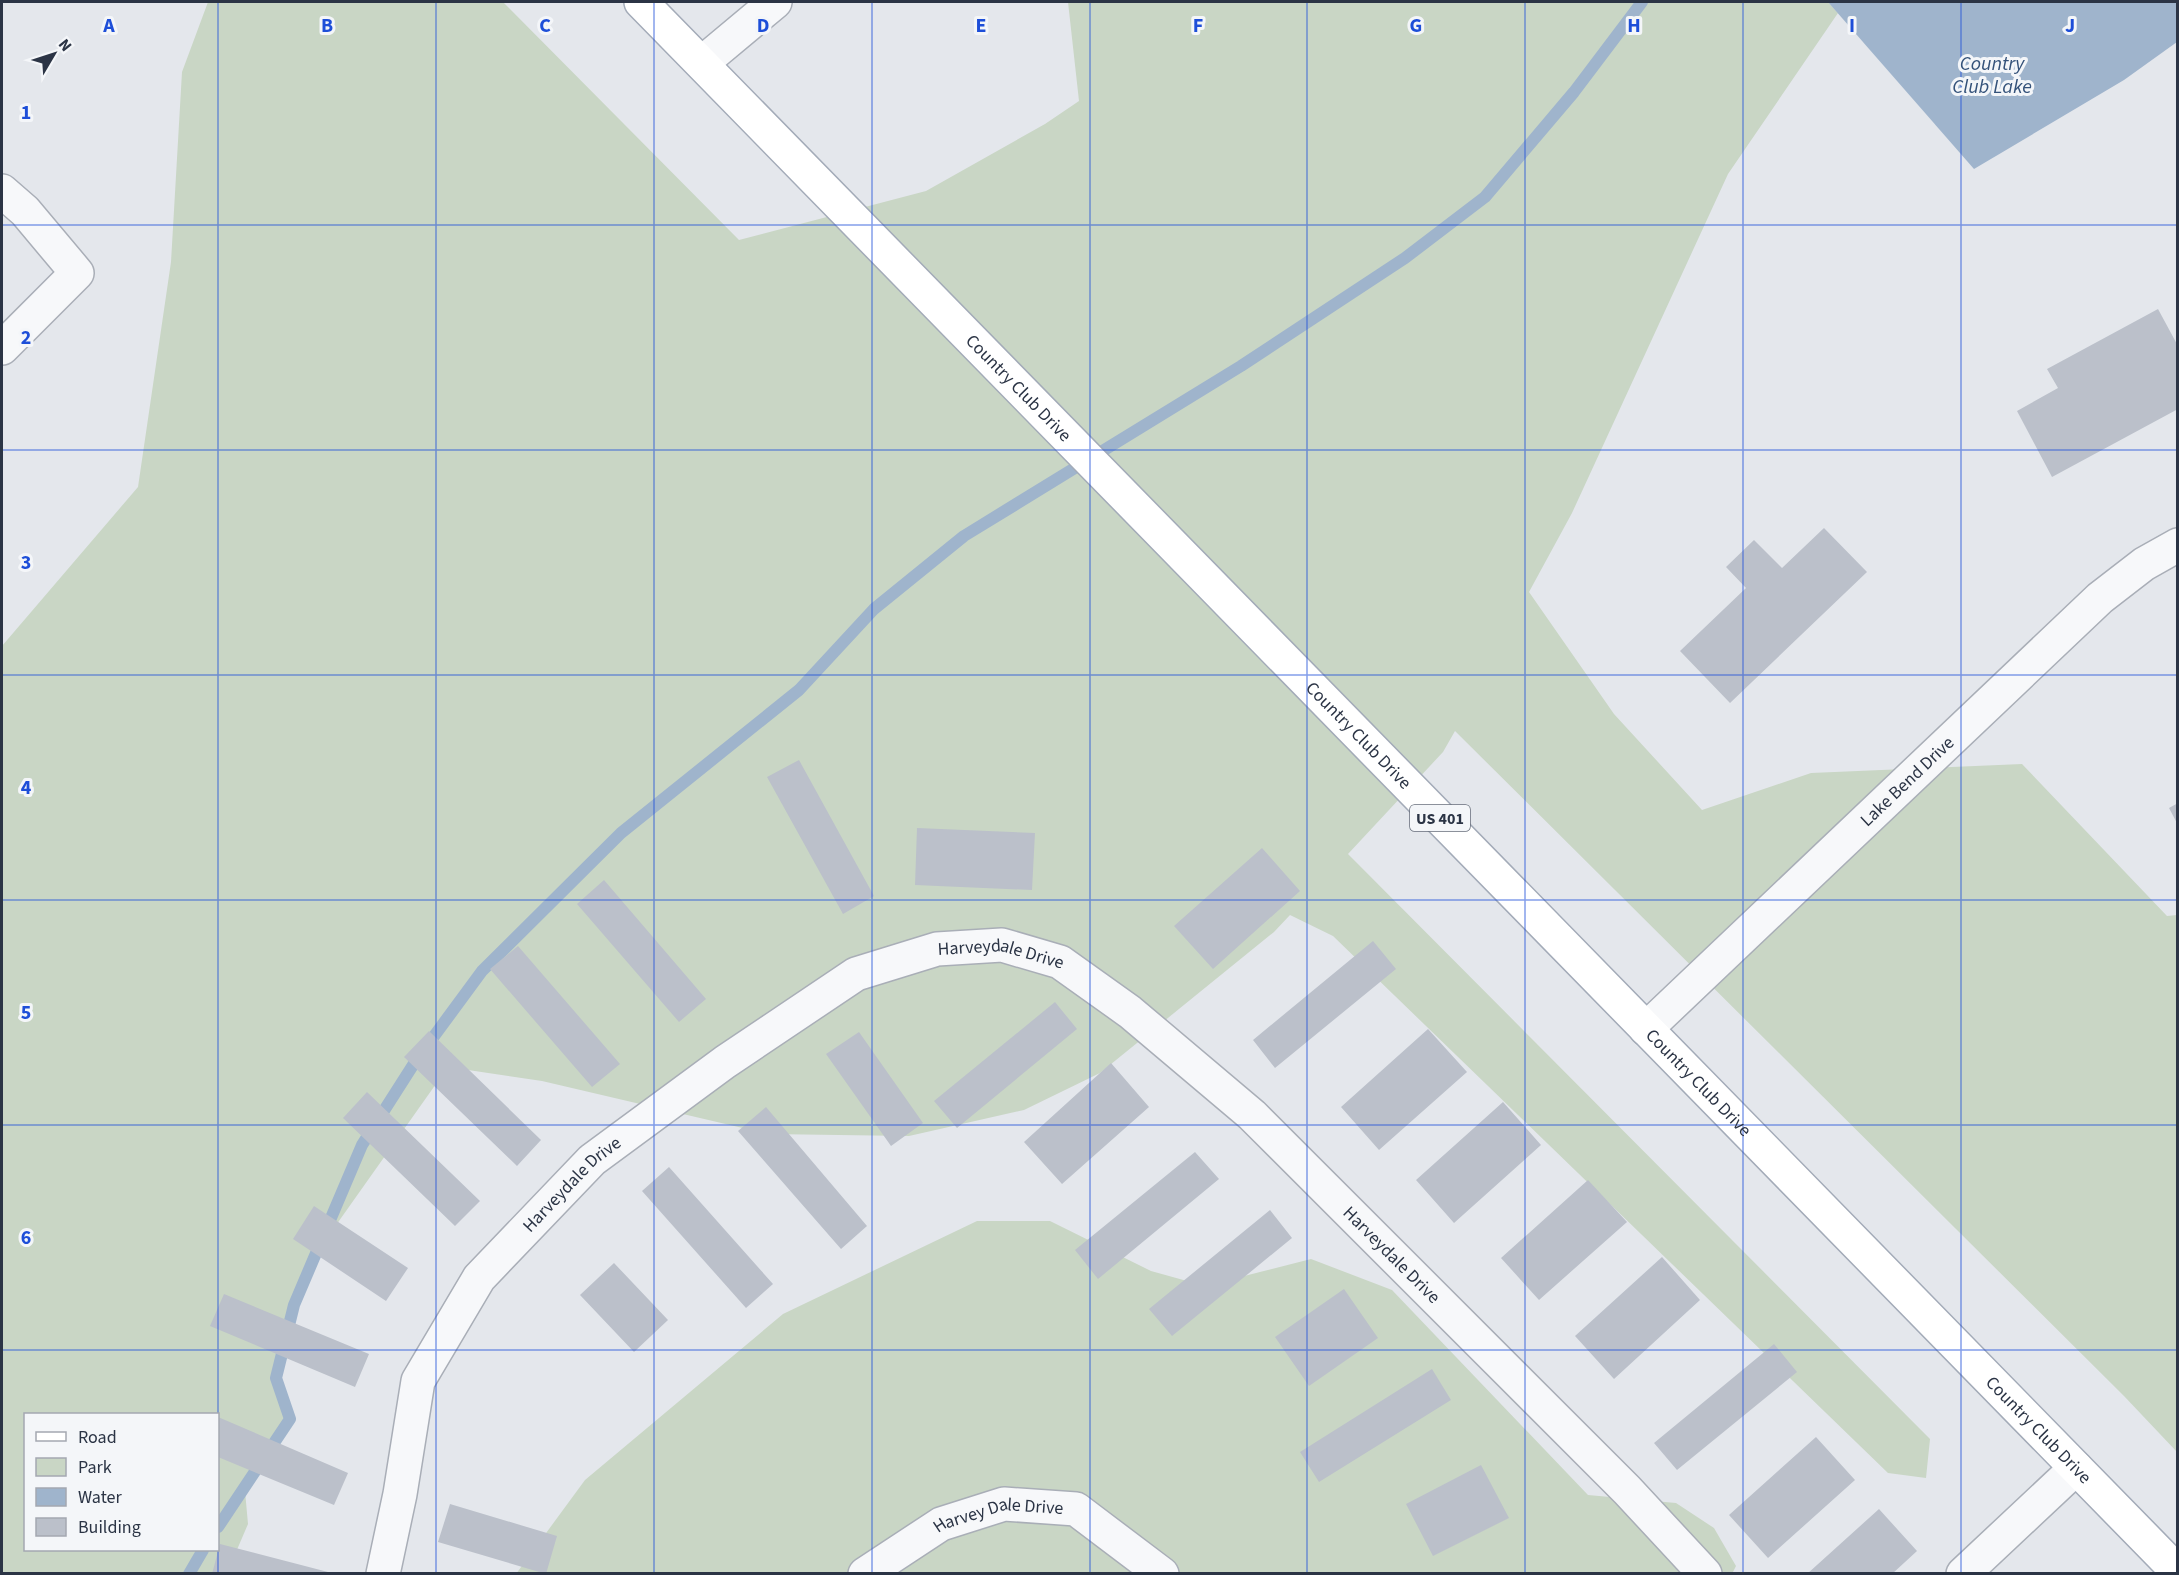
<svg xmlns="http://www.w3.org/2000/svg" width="2179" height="1575" viewBox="0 0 2179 1575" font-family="'Source Sans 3',sans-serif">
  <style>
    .green { fill: #c9d6c5; fill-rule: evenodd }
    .water { fill: #9fb4cc }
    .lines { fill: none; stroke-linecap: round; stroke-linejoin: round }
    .stream { stroke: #9fb4cc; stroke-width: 12 }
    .building { fill: #bbc0ca }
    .minor-casing { stroke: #a9aeb7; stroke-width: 36 }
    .major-casing { stroke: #a3abb8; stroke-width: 36 }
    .minor { stroke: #f7f8fa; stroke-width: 33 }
    .major { stroke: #fff; stroke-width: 33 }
    .grid { fill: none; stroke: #1d4ed8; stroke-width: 1.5; stroke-opacity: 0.55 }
    .labels { text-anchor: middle; stroke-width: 6; stroke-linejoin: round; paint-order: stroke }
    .shield { fill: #f4f6f9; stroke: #676e7b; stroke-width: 1.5 }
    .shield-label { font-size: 16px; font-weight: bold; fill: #2b3445 }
    .street-label { font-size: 18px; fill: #2b3445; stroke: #f4f6f9 }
    .water-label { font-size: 20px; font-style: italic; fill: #34527a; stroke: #f4f6f9 }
    .grid-label { font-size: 20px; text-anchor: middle; font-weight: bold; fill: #1d4ed8; stroke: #f4f6f9; stroke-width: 6; stroke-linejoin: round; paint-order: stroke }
  </style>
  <rect width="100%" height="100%" fill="#e4e7ec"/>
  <path class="green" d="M208,2h295l236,238 187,-49 119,-67 34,-23 -11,-99h760l10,11 -110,161 -156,339 -43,79 85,122 88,96 109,-37 211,-9 145,152 10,-1v537l-53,-56 -669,-665 -12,21 -95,102 582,585 -4,39 -38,-5 -555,-537 -43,-21 -16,17 -174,141 -76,37 -115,26 -141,-2 -226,-53 -94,-14 -131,185 -23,53 -18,73 14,41 -45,72 3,33 -21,49 -225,1v-928l136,-159 33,-225 11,-190zM26,1414h192v136h-192z
    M977,1221h73l101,50 54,15 106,-27 81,31 196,205 88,8 38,25 22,38 -4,8h-1216l69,-94 198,-166z"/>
  <path class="water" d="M1828,2h349v40l-53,38 -150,89z"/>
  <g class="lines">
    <path class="stream" d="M218,1527l72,-108 -14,-41 18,-73 68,-160 53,-83 67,-91 139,-138 178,-143 75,-81 90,-73 277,-170 164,-108 80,-61 89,-105 68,-90
      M189,1574l14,-24"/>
  </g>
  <path class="building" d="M2158,309l20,37v63l-126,68 -35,-66 41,-23 -11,-19z
    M1824,528l43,44 -137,131 -50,-52 66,-63 -20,-21 28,-27 28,28z
    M799,760l75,136 -31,18 -76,-137z
    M2178,803v22l-9,-17z
    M917,828l118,5 -3,57 -117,-5z
    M1262,848l38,43 -87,78 -39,-43z
    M604,880l102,119 -27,23 -102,-118z
    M1373,941l23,28 -121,99 -22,-28z
    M518,946l102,118 -28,23 -102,-118z
    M1055,1002l22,27 -120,99 -23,-27z
    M1428,1029l39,43 -88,78 -38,-43z
    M429,1031l112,109 -24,26 -113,-109z
    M859,1032l64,91 -32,23 -65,-92z
    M1111,1063l38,44 -87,77 -38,-42z
    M367,1092l113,109 -25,25 -112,-108z
    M1503,1102l38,43 -87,78 -38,-43z
    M766,1107l101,119 -26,23 -103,-118z
    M1195,1152l24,27 -121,100 -23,-29z
    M669,1167l104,117 -27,24 -104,-117z
    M1588,1180l39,42 -88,78 -38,-42z
    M314,1206l94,62 -22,33 -93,-62z
    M1270,1210l22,28 -120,98 -23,-27z
    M1662,1257l38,43 -86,79 -39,-43z
    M614,1263l54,57 -34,32 -54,-57z
    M1344,1289l34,49 -69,48 -34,-49z
    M224,1294l145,60 -14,33 -145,-61z
    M1774,1344l23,28 -120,98 -23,-27z
    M1432,1369l19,31 -132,82 -19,-30z
    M218,1417l130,56 -14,32 -116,-48z
    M1816,1437l39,43 -87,78 -39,-43z
    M1481,1465l28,53 -76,38 -27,-52z
    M450,1504l107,32 -11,38 -108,-32z
    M1879,1509l38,42 -25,23h-85z
    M220,1544l108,28v2h-116z"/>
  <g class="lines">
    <g class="minor-casing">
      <g id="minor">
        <path d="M702,63l73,-61"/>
        <path d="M2,191l23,20 52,62 -75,75"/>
        <path id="s1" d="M1646,1029l454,-431 44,-34 34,-19"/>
        <path id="s2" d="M383,1574l17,-80 18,-113 61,-103 113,-118 133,-98 131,-88 81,-25 65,-4 58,17 70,50 122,103 375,375 78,84"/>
        <path id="s3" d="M865,1574l76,-50 63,-20 72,5 86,65"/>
        <path d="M1963,1574l113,-106"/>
      </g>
    </g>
    <g class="major-casing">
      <g id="major">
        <path id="s4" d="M641,2l1537,1570"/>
      </g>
    </g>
    <use href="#minor" class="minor"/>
    <use href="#major" class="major"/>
  </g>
  <path class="grid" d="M218,2v1572M436,2v1572M654,2v1572M872,2v1572M1090,2v1572M1307,2v1572M1525,2v1572M1743,2v1572M1961,2v1572M2,225h2176M2,450h2176M2,675h2176M2,900h2176M2,1125h2176M2,1350h2176"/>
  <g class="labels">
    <rect class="shield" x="1410" y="805" width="60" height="26" rx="4.5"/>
    <g class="shield-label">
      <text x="1440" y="824">US 401</text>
    </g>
    <g class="street-label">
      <text dy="6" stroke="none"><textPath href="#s4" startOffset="540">Country Club Drive</textPath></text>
      <text dy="6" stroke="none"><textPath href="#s4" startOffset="1026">Country Club Drive</textPath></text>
      <text dy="6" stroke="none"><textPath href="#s1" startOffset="360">Lake Bend Drive</textPath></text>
      <text dy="6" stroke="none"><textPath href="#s2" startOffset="952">Harveydale Drive</textPath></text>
      <text dy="6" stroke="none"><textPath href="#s4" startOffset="1512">Country Club Drive</textPath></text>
      <text dy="6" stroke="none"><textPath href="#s2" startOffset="448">Harveydale Drive</textPath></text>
      <text dy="6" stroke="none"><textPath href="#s2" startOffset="1456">Harveydale Drive</textPath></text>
      <text dy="6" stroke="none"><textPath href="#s4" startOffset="1998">Country Club Drive</textPath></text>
      <text dy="6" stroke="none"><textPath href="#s3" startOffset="150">Harvey Dale Drive</textPath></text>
    </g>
    <g class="water-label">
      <text x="1992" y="70">Country<tspan x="1992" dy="23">Club Lake</tspan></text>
    </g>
  </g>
  <g class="grid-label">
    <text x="109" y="32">A</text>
    <text x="327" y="32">B</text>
    <text x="545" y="32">C</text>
    <text x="763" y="32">D</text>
    <text x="981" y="32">E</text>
    <text x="1198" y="32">F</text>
    <text x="1416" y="32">G</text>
    <text x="1634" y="32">H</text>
    <text x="1852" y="32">I</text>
    <text x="2070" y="32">J</text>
    <text x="26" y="119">1</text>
    <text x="26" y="344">2</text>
    <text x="26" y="569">3</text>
    <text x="26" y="794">4</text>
    <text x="26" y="1019">5</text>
    <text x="26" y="1244">6</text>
  </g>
  <rect width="2179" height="1575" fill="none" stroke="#2b3445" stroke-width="6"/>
  <rect x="24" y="1413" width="195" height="138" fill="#f4f6f9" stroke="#a4a8b1" stroke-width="1.5"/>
  <rect x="36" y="1432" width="30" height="9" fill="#ffffff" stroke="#a4a8b1" stroke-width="1.5"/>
  <text x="78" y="1443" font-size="18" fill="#2b3445">Road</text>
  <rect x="36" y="1458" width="30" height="18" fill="#c9d6c5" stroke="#a4a8b1" stroke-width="1.5"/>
  <text x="78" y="1473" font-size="18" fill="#2b3445">Park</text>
  <rect x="36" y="1488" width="30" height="18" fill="#9fb4cc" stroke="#a4a8b1" stroke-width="1.5"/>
  <text x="78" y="1503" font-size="18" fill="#2b3445">Water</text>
  <rect x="36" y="1518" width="30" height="18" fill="#bbc0ca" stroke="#a4a8b1" stroke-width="1.5"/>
  <text x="78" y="1533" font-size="18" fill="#2b3445">Building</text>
  <g transform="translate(54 54) rotate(51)" stroke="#f4f6f9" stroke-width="4.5" paint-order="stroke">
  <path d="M0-4.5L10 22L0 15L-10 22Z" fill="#2b3445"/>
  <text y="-9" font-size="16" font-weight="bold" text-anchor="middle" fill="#2b3445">N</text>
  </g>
</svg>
